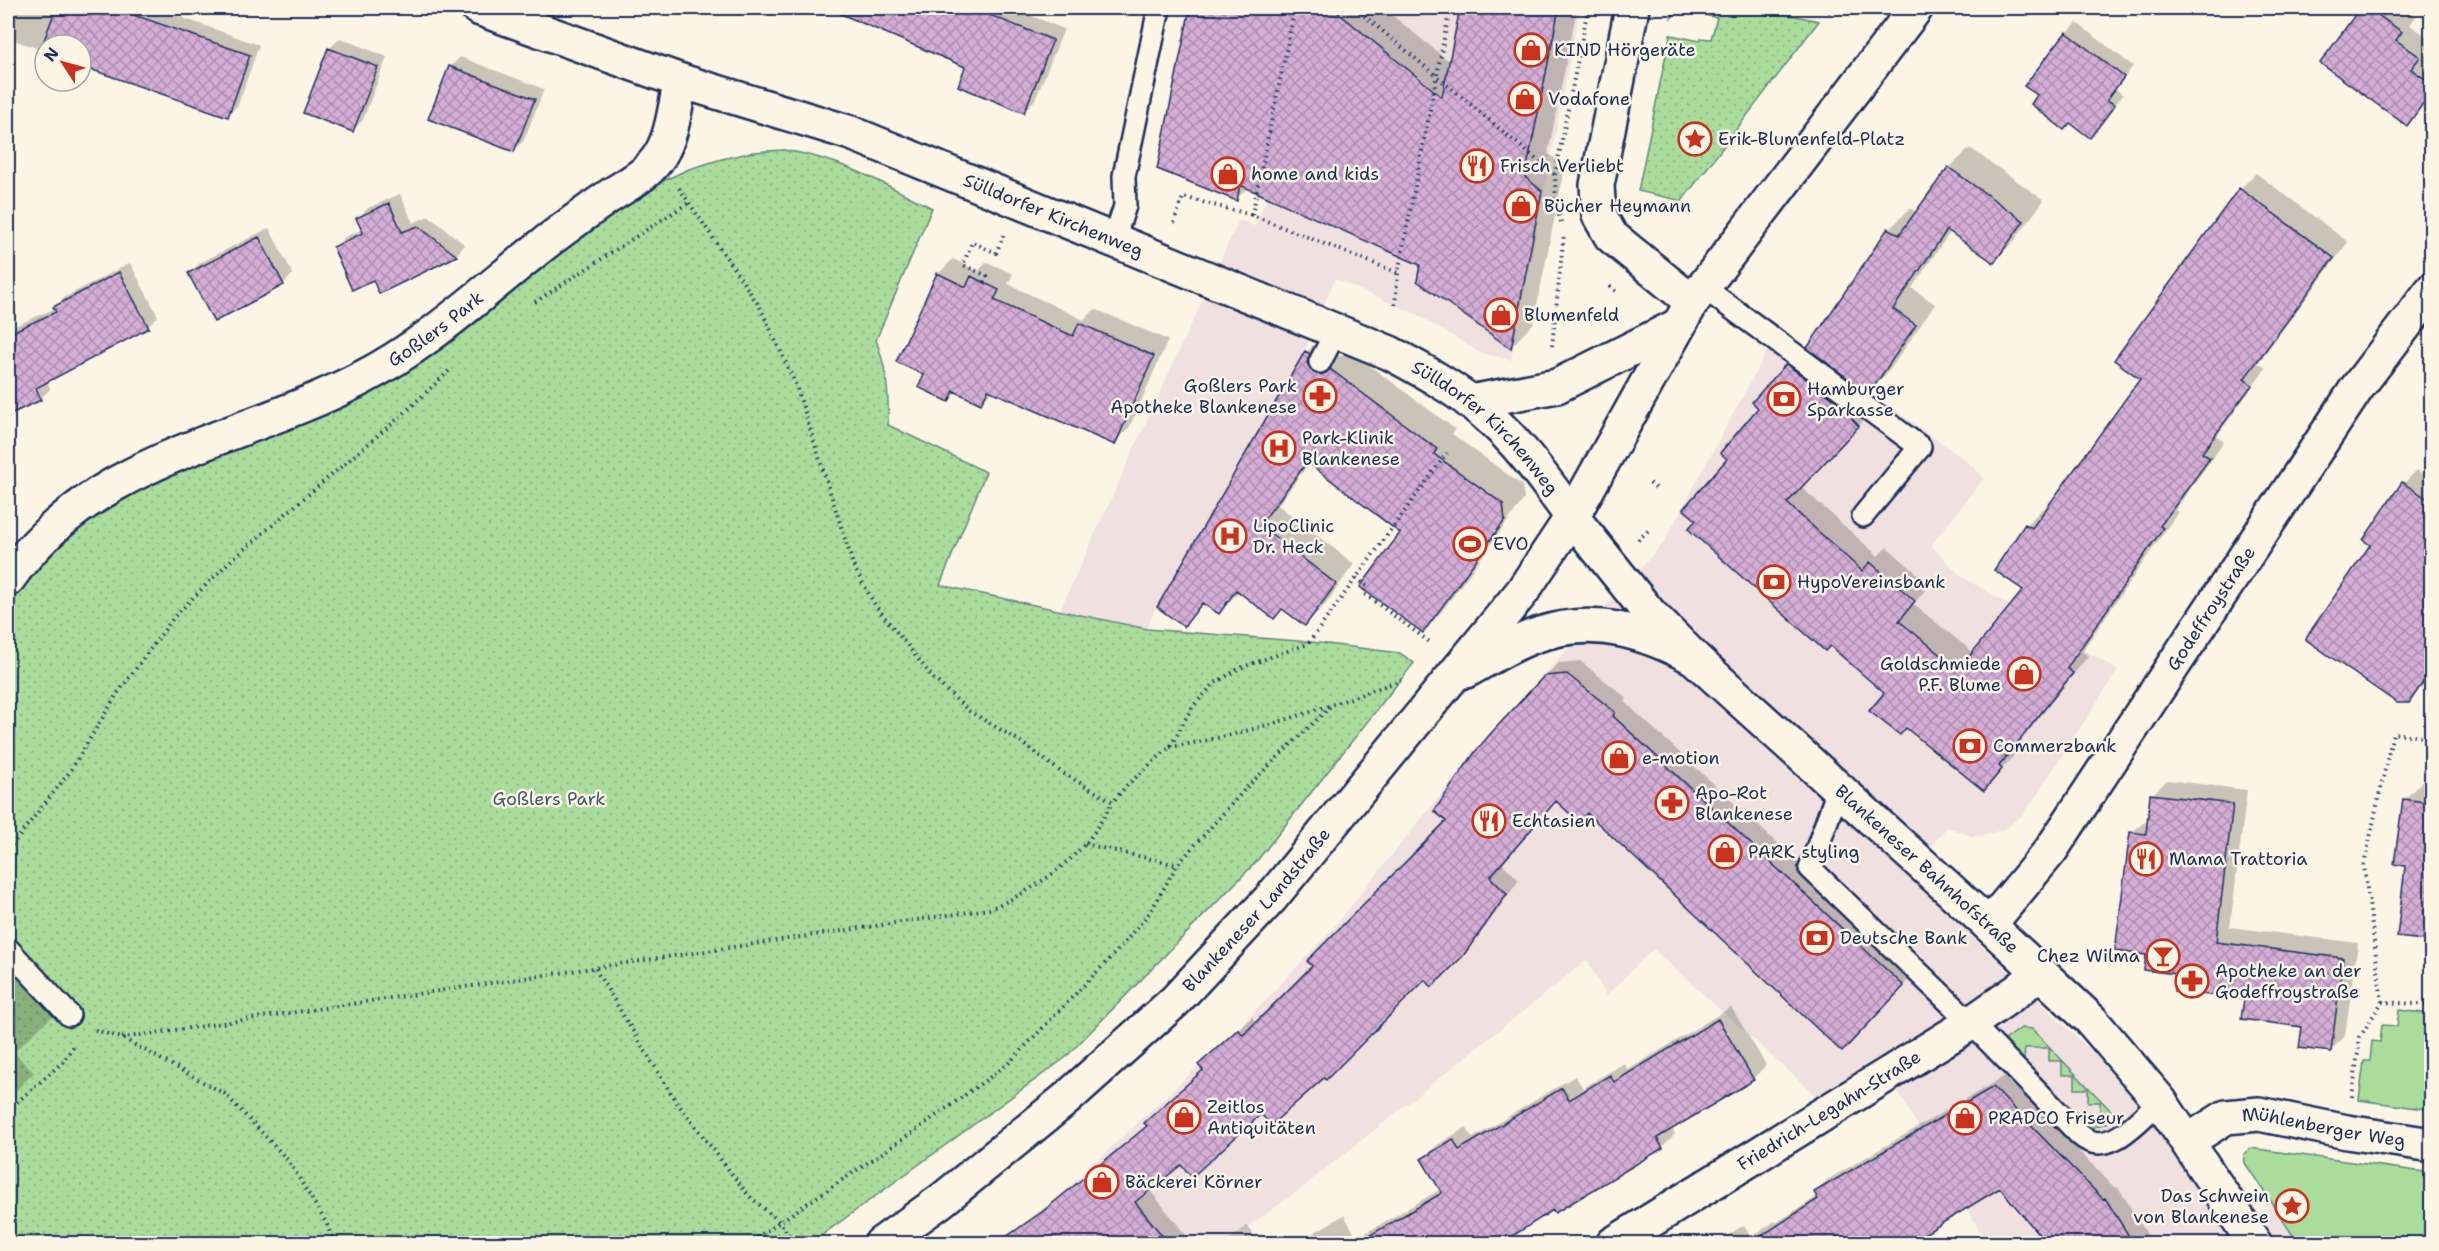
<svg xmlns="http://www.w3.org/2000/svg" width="2439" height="1251" viewBox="0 0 2439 1251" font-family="'Shantell Sans',sans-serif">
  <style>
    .built { fill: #f0e0e0 }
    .grass { fill: #aadc9c; stroke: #62867d; stroke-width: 1.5 }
    .park { fill: url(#park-dots); stroke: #62867d; stroke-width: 1.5 }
    .shadow { fill: #0003 }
    .building { fill: url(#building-cross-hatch); stroke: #1b2f5e; stroke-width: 1.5 }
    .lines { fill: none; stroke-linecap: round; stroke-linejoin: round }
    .service-casing { stroke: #1b2f5e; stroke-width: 26 }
    .minor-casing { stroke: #1b2f5e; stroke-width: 38 }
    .tertiary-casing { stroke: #1b2f5e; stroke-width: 38 }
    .secondary-casing { stroke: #1b2f5e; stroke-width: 38 }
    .path { stroke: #1b2f5e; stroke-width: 4; stroke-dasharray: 1.5 4.5; stroke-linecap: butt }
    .service { stroke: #fcf5e5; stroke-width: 21 }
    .minor { stroke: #fcf5e5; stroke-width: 33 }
    .tertiary { stroke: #fcf5e5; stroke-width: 33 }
    .secondary { stroke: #fcf5e5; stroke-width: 33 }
    .labels { text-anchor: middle; stroke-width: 5; stroke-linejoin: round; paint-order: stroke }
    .poi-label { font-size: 18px; fill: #1b2f5e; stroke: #fcf5e5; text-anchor: start }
    .street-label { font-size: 18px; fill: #1b2f5e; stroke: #fcf5e5 }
    .park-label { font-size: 18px; fill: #3f5a6e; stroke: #fcf5e5 }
  </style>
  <defs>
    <pattern id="park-dots" width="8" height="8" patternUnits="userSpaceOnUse" patternTransform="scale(1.5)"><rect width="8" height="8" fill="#aadc9c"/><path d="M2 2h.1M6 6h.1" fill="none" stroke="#92bd89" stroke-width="1.8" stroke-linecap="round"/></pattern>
    <pattern id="building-cross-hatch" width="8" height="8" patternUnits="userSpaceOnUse" patternTransform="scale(1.5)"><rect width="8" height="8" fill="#d5aed6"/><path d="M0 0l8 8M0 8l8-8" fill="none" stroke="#ac8eb1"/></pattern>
  </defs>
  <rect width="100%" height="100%" fill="#fcf5e5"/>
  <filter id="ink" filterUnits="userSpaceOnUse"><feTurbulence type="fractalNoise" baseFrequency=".0167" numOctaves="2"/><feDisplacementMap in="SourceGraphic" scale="12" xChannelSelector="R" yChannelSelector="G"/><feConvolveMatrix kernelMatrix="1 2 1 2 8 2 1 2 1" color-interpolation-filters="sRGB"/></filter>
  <g filter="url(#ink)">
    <path class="built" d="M1338,8h242l-69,352 -31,-7 -64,-39 -81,-35 -33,77 -150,259 -5,14 -87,-19 179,-390 16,6 41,-96z
      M1779,329l185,130 20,19 -53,67 30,31 157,94 -94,144 -19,15 -19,6 -15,1 -24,-9 -39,47 184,178 38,42 34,43 60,97 47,-29 -26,-42 -1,-9 6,-6 181,25v70h-444l-83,-141 -19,-26 -58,35 -16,-20 -158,-142 -47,47 -19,-36 -289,231 -73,52 -228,1 47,-34 194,-181 92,-97 145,-180 189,-210z"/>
    <path class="grass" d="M2399,1010l32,4v96l-72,-10 5,-39h6l2,-20 8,1 2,-17 15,1z
      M2021,1028l11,1 83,86 -9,8 -15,5 -14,-12 23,-1v-13h-12v-13h-13v-14h-13v-14h-13v-13h-24l-1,12 -19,-20z
      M2250,1148l181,25v70h-133l-53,-80 -1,-9z"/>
    <path class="park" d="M1674,8h82l63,13 -137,180 -44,-10 32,-156 30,6 1,-3 10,1 6,-21 -35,-9 -11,9z
      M784,150c58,9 96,32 148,58l-56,132c11,29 13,54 12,85l98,47 -46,113 207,44 164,13 89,11 14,10 -158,199 -191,196 -254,185 -803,1v-638l26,-35 36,-39 92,-57 186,-74 226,-165 82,-52 33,-15 33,-10 31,-7z"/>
    <path class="shadow" d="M8,8h147l104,37 -21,60 -10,10 -147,-52v-18h-36v6l-37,-13z
      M851,8h161l52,21 -29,71 -12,11 -56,-44z
      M1191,8h192l67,54 11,-54h116l-29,145 17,14 -32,157 -22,23 -89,-83 -173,-77 -13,12 -77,-31z
      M2362,8h42l12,8 -6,9 22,15 -8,14 8,5v36l-25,29 -85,-61z
      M2077,23l56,43 -17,23 7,6 -33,41 -19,-14 -4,-89z
      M340,38l47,19 -24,63 -10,10 -48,-18 25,-64z
      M460,57l84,32 -20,51 -10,10 -64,-83z
      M1970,148l74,52 -30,41 -20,21 -43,-31 -39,57 23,16 -46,67 -20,21 -60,-45 81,-118 20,-21 7,5 32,-45z
      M2256,173l92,69 -90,121 8,5 -49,68 7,6 -49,68 3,2 -96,139 6,5 -74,94 3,2 -33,37 -78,-63 -20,-33 -188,-173 31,-61 58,-94 16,-16 71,60 -73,78 77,69 9,-9 43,38 -17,19 61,49 51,-64 -29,-20 30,-44 16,-16 4,3 96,-133 -26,-19 124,-171z
      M400,194l13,29 16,-7 36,29 -9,10 -76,37 -6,-14 -39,-31 10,-10 18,-8 -5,-11 10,-10z
      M269,228l24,46 -10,10 -93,-11 10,-10z
      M953,259l25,12 9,-9 26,12 -5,10 76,36 11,-11 73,31 -39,88 -15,15 -121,-53 -12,12 -24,-11 -8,9 -23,-26 12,-100z
      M130,263l28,53 -10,10 -101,54 3,9 -10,10 -32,14v-84l48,-21 9,-11z
      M1326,333l7,21 9,2 8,-5 105,78 -3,5 70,51 2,14 -82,112 -20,20 -20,-99 -92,-70 -32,43 76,59 -29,41 -20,19 -22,-16 -9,9 -34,-26 -21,21 -15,-9 -21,22 124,-273z
      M2417,470l11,8 4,-5v207l-4,-2 -20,23 -36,-157 32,-61z
      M1580,661l47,37 -2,4 291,270 -61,65 -267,-225 -31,-12 -55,63 17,17 -43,60 -44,45 -7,-7 -101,98 -143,86 -32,27 44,55h-198l62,-45 90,-74 57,-55 9,-18 39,-35 5,6 57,-57 134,-145 97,-144 14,-14z
      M2432,771v198l-7,-1 -1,-29 -17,-75 -3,-64z
      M2167,780l80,10 -17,137 128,16 -13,93 -15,15 -27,-25 -57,-28 -68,-26 -30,-19 -17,-120 18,-15 3,-23z
      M8,953l48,40 -12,11 10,11 -40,37 20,21 -26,25z
      M1731,1007l35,58 -13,14 -82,48 4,7 -13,13 -108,61 -57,36h-202l49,-29 13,23 84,-49 -19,-29 14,-14 30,-19 7,11 102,-62 8,12 41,-25 4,7z
      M2005,1076l110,112 3,-1 35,57h-126l14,-10 -41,-48 -95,58h-191l30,-19 7,12 24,-16 1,2 42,-27 -2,-4 11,-12z
      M1247,1226l13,18h-36z"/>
    <path class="building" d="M56,8h58l136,47 -22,62 -147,-51v-21h-36v8l-5,-2z
      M827,8h145l81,32 -29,73 -66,-27 7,-19z
      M1190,8h142l110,89 18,-89h99l-34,169 17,14 -31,158 -94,-68 3,-16 -180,-80 -3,16 -80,-32z
      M2360,8h8l34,24 -6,8 24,17 -9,12 21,15v7l-25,35 -87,-63z
      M2066,32l58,45 -17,23 8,5 -25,33 -20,-15 -6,7 -33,-26 6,-9 -13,-9z
      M328,48l50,19 -25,65 -50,-19z
      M449,66l86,33 -21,53 -86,-33z
      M1948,167l76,54 -30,42 -47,-33 -54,79 23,16 -47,69 -62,-46 81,-120 11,7z
      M2239,188l95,70 -90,121 8,6 -50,68 8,5 -50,68 3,2 -96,140 6,5 -74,93 3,3 -18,22 -78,-63 -6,7 -31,-24 15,-18 -54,-47 -5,5 -137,-122 8,-9 -13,-11 44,-50 -7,-6 38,-45 -6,-6 34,-38 69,51 -3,4 7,7 -72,77 75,68 8,-9 45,39 -16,20 60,48 64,-79 -29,-20 31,-46 7,4 108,-149 -26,-19z
      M389,203l13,29 16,-6 39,30 -78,38 -6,-14 -21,10 -19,-43 30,-14 -7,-15z
      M259,237l25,48 -70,37 -26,-49z
      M119,272l30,56 -113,60 5,12 -33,15v-93l4,10 44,-20 -3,-5z
      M937,273l29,14 5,-11 28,14 -5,10 79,36 6,-13 75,33 -39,89 -127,-55 -7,14 -27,-13 -5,11 -31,-15 6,-12 -28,-13z
      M1305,351l5,3 -3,9 7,10 7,2 9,-6 107,80 -3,5 69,50 2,16 -82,113 -63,-46 40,-54 -93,-71 -47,63 76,59 -31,42 -23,-17 -8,10 -38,-29 -17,24 -17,-11 -18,24 -27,-20z
      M2402,482l30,20v167l-23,34h-12l-92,-64 65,-94 -7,-5z
      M1567,674l48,38 -2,4 291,270 -62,66 -255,-239 -8,9 -23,-21 -66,76 17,17 -44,62 -31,31 -7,-7 -99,100 -2,-2 -53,47 -10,-11 -69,63 -11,-12 -46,37 34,42h-173l46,-32 105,-86 -3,-3 59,-53 -5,-5 40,-36 5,6 69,-69 -5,-5 139,-140 -12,-10 41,-59 17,-20 52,-56z
      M2150,794l83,10 -17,138 127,16 -12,94 -32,-4 3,-21 -61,-8 3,-20 -70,-8 2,-17 -32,-4 2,-15 -31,-4 15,-119 16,2z
      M2403,799l29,4v138l-35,-4 8,-71 -11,-2z
      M1718,1019l36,61 -97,58 6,10 -108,65 -2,-3 -53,34h-145l87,-51 -21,-34 32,-20 6,11 103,-62 7,12 41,-25 4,7z
      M1993,1087l110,112 2,-1 29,46h-87l-47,-56 -92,56h-159l69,-45 -4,-7z"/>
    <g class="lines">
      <g class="service-casing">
        <path id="service" d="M1114,239l11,-33 -1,-30 35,-168
          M1703,287l217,160 -57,69
          M1320,362l16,-31
          M1838,790l-28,78 161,155 109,112c28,25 59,-16 80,-34
          M8,949l61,66"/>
      </g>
      <g class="minor-casing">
        <g id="minor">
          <path d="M1632,8l-35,177 2,30 12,21 81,66"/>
          <path id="s1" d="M1572,517l78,97 44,44 295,267 102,95 69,81 95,143"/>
          <path id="s2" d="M8,579c85,-122 228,-136 352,-200 69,-35 128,-92 189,-139 20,-15 39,-29 59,-43 18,-12 40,-22 52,-42 13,-20 15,-51 21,-74"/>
          <path id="s3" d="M1989,925l62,-75 306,-462 75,-98"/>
          <path id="s4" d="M2188,1141l38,-24 33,-3 88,18 85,13"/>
          <path id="s5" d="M1613,1244l358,-221 49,-34 19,-17"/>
        </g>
      </g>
      <g class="tertiary-casing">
        <g id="tertiary">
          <path id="s6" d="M478,8l203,73 170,52 539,220c32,17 65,35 93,59 35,29 62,68 89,105"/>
        </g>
      </g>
      <g class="secondary-casing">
        <g id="secondary">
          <path d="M1470,402l87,-16 120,-60"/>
          <path d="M1466,671c24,-13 48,-29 74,-37 55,-18 106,-2 154,24"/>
          <path id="s7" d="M881,1244l61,-44 124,-101 109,-98 96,-103 251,-306 50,-75 120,-215 224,-294"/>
        </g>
      </g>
      <path class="path" d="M1295,8l-43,207 146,58
        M1355,8l200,167
        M1824,8l14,9
        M679,188l81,119 36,78 58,182 21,38 59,74 35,32 49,29 43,32 52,30 14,-17 43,-38 23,-41 22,-23 25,-15 68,-24 139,-191
        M1561,222l-5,-15 -1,-32 33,-167
        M1174,223l9,-26 69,18
        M984,282l3,-6 -24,-11 9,-23 24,11 8,-19
        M1610,286l7,7
        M535,302l153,-99
        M1395,305l3,-32 52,-265
        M1552,346l12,-112
        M1650,483l7,6
        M1638,540l12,-11
        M1356,578l11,8 -4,7 68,50
        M1170,747c79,-12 157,-40 231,-67
        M1085,844l92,21
        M8,850l61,-77 48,-79 57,-77 55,-55 172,-146 51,-48
        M595,969l80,131 74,96 31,26 15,22
        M2382,1002l-18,-137 29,-132 39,5
        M95,1030l27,8 103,56 63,66 39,64 7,20
        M122,1038l867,-129c34,-13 71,-37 96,-65 11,-12 19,-29 28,-42
        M2352,1097l8,-60 22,-35 50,3
        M8,1110l55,-48 12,-18
        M747,1244l162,-109 98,-70 110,-114 34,-40 26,-46 70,-78 85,-82"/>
      <use href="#service" class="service"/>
      <use href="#minor" class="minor"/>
      <use href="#tertiary" class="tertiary"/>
      <use href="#secondary" class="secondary"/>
    </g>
  </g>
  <defs>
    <g id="shop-ring" transform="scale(1.725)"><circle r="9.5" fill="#fcf5e5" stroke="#c8321e" stroke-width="1.5"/><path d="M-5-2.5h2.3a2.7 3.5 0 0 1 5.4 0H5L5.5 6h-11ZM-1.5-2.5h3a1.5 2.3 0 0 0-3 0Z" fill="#c8321e"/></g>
    <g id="sight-ring" transform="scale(1.725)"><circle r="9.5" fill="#fcf5e5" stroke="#c8321e" stroke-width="1.5"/><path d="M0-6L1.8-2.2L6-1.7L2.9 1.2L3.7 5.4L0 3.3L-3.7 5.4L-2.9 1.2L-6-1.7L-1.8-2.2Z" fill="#c8321e"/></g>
    <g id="restaurant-ring" transform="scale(1.725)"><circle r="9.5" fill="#fcf5e5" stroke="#c8321e" stroke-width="1.5"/><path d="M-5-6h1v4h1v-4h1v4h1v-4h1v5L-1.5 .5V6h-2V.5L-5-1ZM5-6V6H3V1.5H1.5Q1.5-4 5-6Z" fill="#c8321e"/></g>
    <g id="pharmacy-ring" transform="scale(1.725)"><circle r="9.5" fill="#fcf5e5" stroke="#c8321e" stroke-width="1.5"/><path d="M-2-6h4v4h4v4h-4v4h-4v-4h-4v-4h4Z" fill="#c8321e"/></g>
    <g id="bank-ring" transform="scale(1.725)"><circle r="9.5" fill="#fcf5e5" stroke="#c8321e" stroke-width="1.5"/><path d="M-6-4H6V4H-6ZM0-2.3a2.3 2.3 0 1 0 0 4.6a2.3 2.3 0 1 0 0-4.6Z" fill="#c8321e"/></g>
    <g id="hospital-ring" transform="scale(1.725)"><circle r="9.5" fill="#fcf5e5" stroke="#c8321e" stroke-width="1.5"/><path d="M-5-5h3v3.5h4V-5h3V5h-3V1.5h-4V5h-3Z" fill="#c8321e"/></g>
    <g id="stadium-ring" transform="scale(1.725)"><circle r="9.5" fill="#fcf5e5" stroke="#c8321e" stroke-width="1.5"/><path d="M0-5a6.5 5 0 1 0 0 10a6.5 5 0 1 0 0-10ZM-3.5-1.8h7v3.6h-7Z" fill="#c8321e"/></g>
    <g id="bar-ring" transform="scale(1.725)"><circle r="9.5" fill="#fcf5e5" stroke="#c8321e" stroke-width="1.5"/><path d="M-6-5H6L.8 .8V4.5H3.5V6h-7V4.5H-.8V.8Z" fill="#c8321e"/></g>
  </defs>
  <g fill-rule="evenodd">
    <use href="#shop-ring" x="1531" y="50"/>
    <use href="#shop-ring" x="1525" y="99"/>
    <use href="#sight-ring" x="1695" y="139"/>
    <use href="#restaurant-ring" x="1477" y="166"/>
    <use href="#shop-ring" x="1228" y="174"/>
    <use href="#shop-ring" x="1521" y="206"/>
    <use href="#shop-ring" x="1501" y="315"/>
    <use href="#pharmacy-ring" x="1320" y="396"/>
    <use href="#bank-ring" x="1784" y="399"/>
    <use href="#hospital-ring" x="1279" y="448"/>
    <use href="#hospital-ring" x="1230" y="536"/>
    <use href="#stadium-ring" x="1470" y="544"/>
    <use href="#bank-ring" x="1774" y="582"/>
    <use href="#shop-ring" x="2024" y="674"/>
    <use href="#bank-ring" x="1970" y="746"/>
    <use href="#shop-ring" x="1619" y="758"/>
    <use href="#pharmacy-ring" x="1672" y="803"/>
    <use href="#restaurant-ring" x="1489" y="821"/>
    <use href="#shop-ring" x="1725" y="852"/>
    <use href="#restaurant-ring" x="2146" y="859"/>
    <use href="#bank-ring" x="1817" y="938"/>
    <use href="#bar-ring" x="2163" y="956"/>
    <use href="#pharmacy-ring" x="2192" y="981"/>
    <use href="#shop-ring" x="1184" y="1117"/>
    <use href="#shop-ring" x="1965" y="1118"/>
    <use href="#shop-ring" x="1102" y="1182"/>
    <use href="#sight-ring" x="2292" y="1206"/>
  </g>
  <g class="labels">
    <g class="poi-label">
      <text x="1554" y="56">KIND Hörgeräte</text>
      <text x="1548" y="105">Vodafone</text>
      <text x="1718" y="145">Erik-Blumenfeld-Platz</text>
      <text x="1500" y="172">Frisch Verliebt</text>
      <text x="1251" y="180">home and kids</text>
      <text x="1544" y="212">Bücher Heymann</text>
      <text x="1524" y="321">Blumenfeld</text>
      <text x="1297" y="392" text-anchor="end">Goßlers Park<tspan x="1297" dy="21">Apotheke Blankenese</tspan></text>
      <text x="1807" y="395">Hamburger<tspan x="1807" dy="21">Sparkasse</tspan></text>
      <text x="1302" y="444">Park-Klinik<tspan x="1302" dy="21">Blankenese</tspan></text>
      <text x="1253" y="532">LipoClinic<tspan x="1253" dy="21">Dr. Heck</tspan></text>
      <text x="1493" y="550">EVO</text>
      <text x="1797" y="588">HypoVereinsbank</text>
      <text x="2001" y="670" text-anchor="end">Goldschmiede<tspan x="2001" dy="21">P.F. Blume</tspan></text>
      <text x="1993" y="752">Commerzbank</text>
      <text x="1642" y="764">e-motion</text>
      <text x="1695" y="799">Apo-Rot<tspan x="1695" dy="21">Blankenese</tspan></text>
      <text x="1512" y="827">Echtasien</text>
      <text x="1748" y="858">PARK styling</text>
      <text x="2169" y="865">Mama Trattoria</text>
      <text x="1840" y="944">Deutsche Bank</text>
      <text x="2140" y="962" text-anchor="end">Chez Wilma</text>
      <text x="2215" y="977">Apotheke an der<tspan x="2215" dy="21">Godeffroystraße</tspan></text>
      <text x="1207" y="1113">Zeitlos<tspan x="1207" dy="21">Antiquitäten</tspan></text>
      <text x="1988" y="1124">PRADCO Friseur</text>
      <text x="1125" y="1188">Bäckerei Körner</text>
      <text x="2269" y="1202" text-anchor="end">Das Schwein<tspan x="2269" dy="21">von Blankenese</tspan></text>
    </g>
    <g class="street-label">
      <text dy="6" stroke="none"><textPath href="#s6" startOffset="612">Sülldorfer Kirchenweg</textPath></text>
      <text dy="6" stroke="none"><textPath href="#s2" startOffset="502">Goßlers Park</textPath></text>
      <text dy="6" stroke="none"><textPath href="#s6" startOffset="1098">Sülldorfer Kirchenweg</textPath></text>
      <text dy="6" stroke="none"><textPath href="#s3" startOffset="387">Godeffroystraße</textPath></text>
      <text dy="6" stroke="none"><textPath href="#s1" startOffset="501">Blankeneser Bahnhofstraße</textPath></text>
      <text dy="6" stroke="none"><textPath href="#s7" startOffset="504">Blankeneser Landstraße</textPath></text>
      <text dy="6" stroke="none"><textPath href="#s5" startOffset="254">Friedrich-Legahn-Straße</textPath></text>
      <text dy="6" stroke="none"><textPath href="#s4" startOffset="144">Mühlenberger Weg</textPath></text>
    </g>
    <g class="park-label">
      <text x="549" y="805">Goßlers Park</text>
    </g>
  </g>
  <rect width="2439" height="1251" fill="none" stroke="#fcf5e5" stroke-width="30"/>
  <rect x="15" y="15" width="2409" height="1221" fill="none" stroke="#1b2f5e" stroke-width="2" filter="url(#ink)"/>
  <g transform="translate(63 63) rotate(306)"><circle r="28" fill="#fcf5e5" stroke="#a2a6af" stroke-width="1.5"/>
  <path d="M0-4.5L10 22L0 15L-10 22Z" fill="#c8321e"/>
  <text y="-9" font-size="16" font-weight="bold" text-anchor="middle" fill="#1b2f5e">N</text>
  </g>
</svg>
